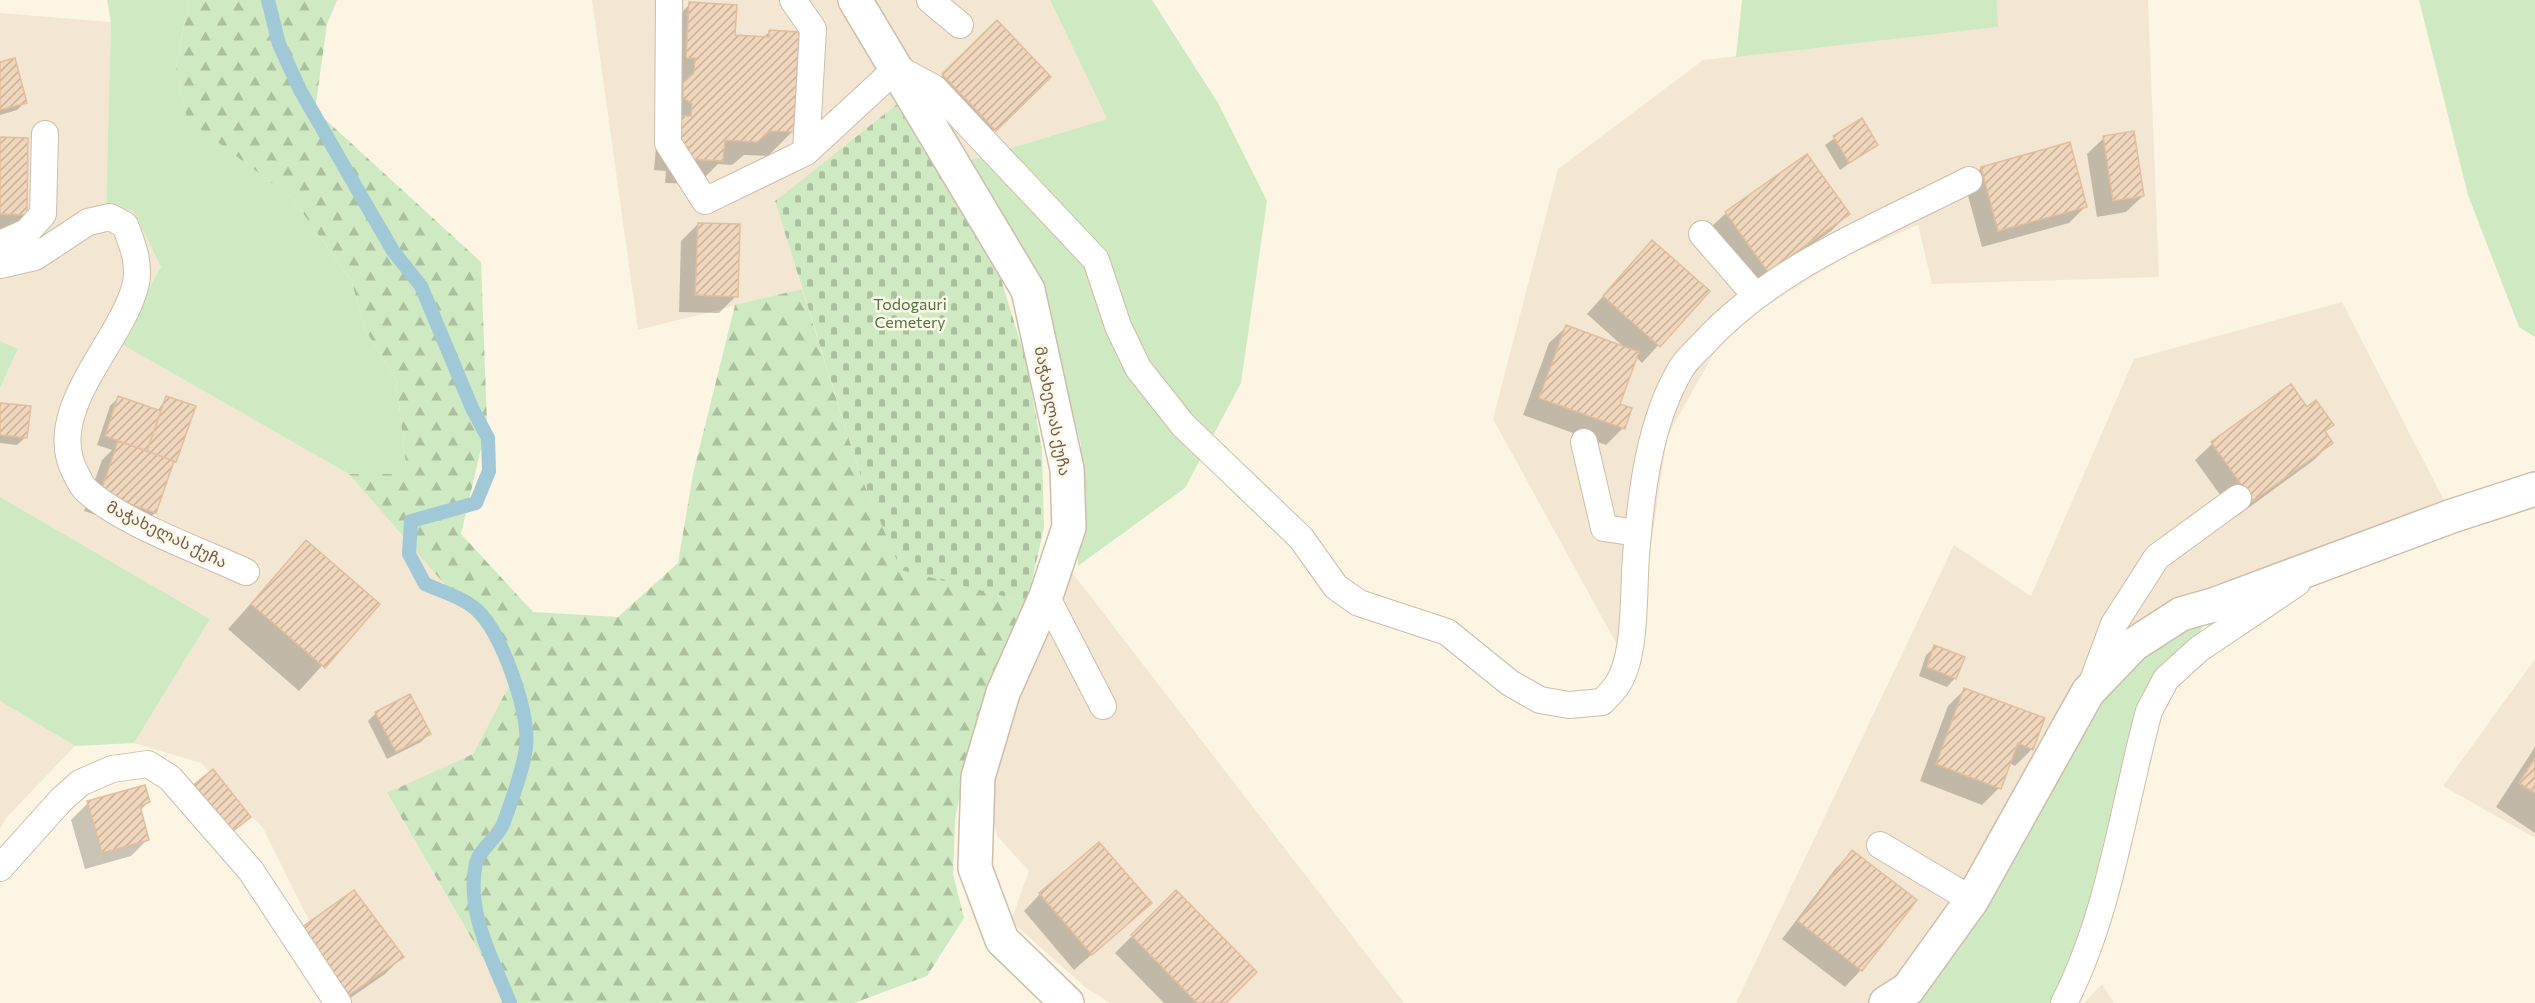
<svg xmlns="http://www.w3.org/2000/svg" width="2535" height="1003" viewBox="0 0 2535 1003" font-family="Commissioner,'Noto Sans Georgian',sans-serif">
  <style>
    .residential { fill: #f3e7d3 }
    .green { fill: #cfe9c3 }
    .forest { fill: url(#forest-firs) }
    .cemetery { fill: url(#cemetery-stones) }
    .shadow { fill: #0003 }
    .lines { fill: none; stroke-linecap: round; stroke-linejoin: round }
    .stream { stroke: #a0c8d6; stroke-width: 14 }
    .building { fill: url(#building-hatch); stroke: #e2be9d; stroke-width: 1.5 }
    .service-casing { stroke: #cdbdab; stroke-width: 28 }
    .minor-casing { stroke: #cdbdab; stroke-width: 36 }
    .service { stroke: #fff; stroke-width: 26 }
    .minor { stroke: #fff; stroke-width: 33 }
    .labels { text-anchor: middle; stroke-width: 5; stroke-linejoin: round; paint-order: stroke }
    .park-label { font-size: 16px; fill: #4d7842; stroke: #fef8ea }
    .street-label { font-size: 16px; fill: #735d4a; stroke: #fef8ea }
  </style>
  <defs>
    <pattern id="forest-firs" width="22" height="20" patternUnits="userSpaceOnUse" patternTransform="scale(1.5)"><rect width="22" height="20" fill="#cfe9c3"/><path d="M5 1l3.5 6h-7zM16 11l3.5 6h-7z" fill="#acc0a0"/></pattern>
    <pattern id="cemetery-stones" width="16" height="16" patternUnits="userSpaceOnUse" patternTransform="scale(1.5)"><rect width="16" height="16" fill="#cfe9c3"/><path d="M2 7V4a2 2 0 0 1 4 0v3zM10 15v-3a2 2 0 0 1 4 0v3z" fill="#acc0a0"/></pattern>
    <pattern id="building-hatch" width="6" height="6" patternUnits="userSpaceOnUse" patternTransform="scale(1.5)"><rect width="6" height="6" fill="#f0d6bc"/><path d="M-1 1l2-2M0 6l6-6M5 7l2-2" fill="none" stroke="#c7b19b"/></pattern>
  </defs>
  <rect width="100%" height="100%" fill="#fcf5e4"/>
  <path class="residential" d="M592,0h251l58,101 -126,100 27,88 -164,41z
    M873,0h177l57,119 -146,44z
    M1997,0h151l11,277 -227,7 -14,-59 -71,31 -121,75 -59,106 -35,235 -139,-253 65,-250 145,-109 294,-33z
    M0,13l111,9 -5,185 27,2 28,58 -43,75 231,132 169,195 -45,85 -86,40 122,209h-159l-87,-175 -62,-65 -67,-20 76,-124 -210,-122v-109l18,-38 -18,-9z
    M2342,302l110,214 -239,89 -327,398h-150l218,-458 77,51 103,-237z
    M1071,571l333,432h-294l-24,-15 -75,-67 18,-50 -32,-35 -5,-24 8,-85z
    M2535,659v179l-92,-52z
    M0,701l75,45 -69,72 -6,11z
    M2102,984l12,19h-30z"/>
  <path class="green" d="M107,0h82l-13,67 11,51 106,81 59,83 12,46 32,51 11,95h-58l-231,-132 43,-75 -28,-57 -27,-3 5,-185z
    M1050,0h102l66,103 49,98 -26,182 -56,105 -107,78 3,-121 -42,-164 -78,-118 146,-44z
    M1742,0h255l1,27 -262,30z
    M2419,0h116v337l-16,-10 -51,-132z
    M0,341l18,8 -18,39z
    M0,497l210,122 -76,124 -59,3 -75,-45z
    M2213,605l-52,107 -88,291h-187l202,-311z"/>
  <path class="forest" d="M189,0h148l-10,24 -12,86 166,152 6,161 -26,111 72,78 85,5 60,-54 15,-89 42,-169 67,-16 58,185 41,95 126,33 -57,143 -15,74 -2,55 11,44 -37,58 -73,27h-345l-122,-210 86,-39 45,-85 -169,-195h58l-11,-95 -32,-51 -12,-46 -59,-83 -106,-80 -11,-52z"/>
  <path class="cemetery" d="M901,101l96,165 29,95 16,89 2,78 -17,74 -126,-32 -41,-96 -85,-273z"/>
  <path class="shadow" d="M690,4l44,33 29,1 6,-6 23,100 -24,24 -24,-1 -12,10 -14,-1 -20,20 -33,-1 1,-12 -12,-1 12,-142z
    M997,22l52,55 -71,69 -52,-54z
    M0,64l25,38 -8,8 -17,5z
    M1861,120l15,25 -36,25 -15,-25z
    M2104,138l39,58 -17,16 -29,5 -10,-63z
    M0,139l25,75 -24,24h-1z
    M1981,168l105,38 -17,17 -87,24 -17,-62z
    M1726,213l122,1 -17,17 -81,57 -41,-59z
    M698,224l38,72 -17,17 -40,-1 2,-71z
    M1652,242l56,49 -66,72 -6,-6 -18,48 5,23 -17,17 -83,-30 26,-72 17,-16 60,22 -39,-35z
    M2291,386l15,23 26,16 -8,8 7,10 -17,17 -78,57 -41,-57 17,-16z
    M118,398l39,13 10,-13 8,63 -5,5 -15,47 -17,16 -54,-18 18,-51 10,-10 -15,-5 13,-39z
    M0,404l26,33 -9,8 -17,-2z
    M306,542l72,62 -79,87 -71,-62z
    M1935,647l20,31 -8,9 -28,-11 7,-21z
    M1965,689l67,60 -17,17 -6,-3 -10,25 -17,17 -62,-24 28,-75z
    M376,713l53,21 -8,8 -34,17 -19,-38z
    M2535,747v86l-39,-26z
    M148,802l-8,9 8,28 -17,17 -46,13 -14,-49 17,-17z
    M1853,852l8,118 -16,17 -63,-48 54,-71z
    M1176,892l48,111h-60l-49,-50z
    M1040,894l110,9 -76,67 -50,-59z
    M285,946l117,11 -17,17 -42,29z"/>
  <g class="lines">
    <path class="stream" d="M268,0l11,44 21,46 93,161 28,35 51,122 16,30 1,33 -13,32 -65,18 -2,33 16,30c18,8 43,15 56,30 22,24 49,100 45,133 -3,24 -14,52 -22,75 -5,15 -24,26 -28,41 -11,48 17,97 34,140"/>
  </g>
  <path class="building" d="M689,2l48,3 -2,30 34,2v-7l30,2 -5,100 -24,-1 -13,11 -32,-2 -2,21 -35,-2 1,-12h-11l2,-31h11l1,-12 -9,-6v-15l11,-10 1,-15h-9z
    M997,20l54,57 -55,54 -54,-57z
    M15,58l12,45 -27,7v-48z
    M1862,118l16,27 -29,18 -16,-27z
    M2134,131l10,65 -31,5 -10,-65z
    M0,137l28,1 -1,77 -27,-1z
    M2070,142l17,65 -89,24 -17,-64z
    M1807,154l43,60 -82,58 -43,-60z
    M698,223l42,1 -2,73 -43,-2z
    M1652,240l58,51 -50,56 -57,-51z
    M1566,325l73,27 -19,52 12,4 -7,21 -86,-31z
    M2291,384l16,23 9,-7 18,25 -9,6 8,12 -80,58 -42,-59z
    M118,396l43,15 -14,40 -42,-15z
    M166,396l30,10 -20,56 -29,-11z
    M0,403l31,3 -4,32 -27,-3z
    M118,441l56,20 -18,52 -56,-19z
    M306,540l74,64 -55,64 -74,-64z
    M1934,645l31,12 -9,22 -29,-12z
    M1964,688l81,30 -12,32 -15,-7 -17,46 -65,-25z
    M410,694l21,40 -35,18 -21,-40z
    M2535,758v35l-16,-10z
    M213,769l38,48 -23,18 -37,-48z
    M145,785l5,17 -10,4 9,34 -47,13 -15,-52z
    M1099,842l53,61 -60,52 -53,-62z
    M1852,850l65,50 -55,71 -64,-50z
    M354,890l50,67 -55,38 -48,-67z
    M1176,890l81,82 -31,31h-29l-66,-68z"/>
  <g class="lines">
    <g class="service-casing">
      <path id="service" d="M669,0l-1,143 37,58 101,-49 7,-123 -20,-29
        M930,0l30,25
        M806,152l91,-84 37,20 162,172 22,66 20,42 45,57 118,113 35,49 23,16 88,29 63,51 30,17 29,5 33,-3c5,-5 11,-11 15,-17 20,-29 16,-94 19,-129 5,-62 13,-135 46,-189 5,-8 14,-16 21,-23 71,-78 174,-117 266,-164
        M1702,234l53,61
        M0,244l27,-12 16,-18 2,-80
        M0,265l35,-8 53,-35 22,-5 15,8c7,18 15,38 11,58 -13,59 -95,128 -60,191 3,5 5,11 9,15 34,33 116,62 161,83
        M1584,442l20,86 33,5
        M1046,596l57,110
        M2092,683l22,-59 43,-67 81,-59
        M1880,845l92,55
        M0,868l61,-68 19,-17 32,-14 36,-5 22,14 81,93 87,132
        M2064,1003c46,-89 59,-196 85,-292l17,-32 33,-30 98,-66"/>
    </g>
    <g class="minor-casing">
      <path id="minor" d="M855,0l173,290 39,179 2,58 -23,69 -43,97 -25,84 -3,91 27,72 65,63
        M1886,1003l22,-14 64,-89 116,-208 45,-47 48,-31 32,-9 239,-89 83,-27"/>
    </g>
    <use href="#service" class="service"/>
    <use href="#minor" class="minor"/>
  </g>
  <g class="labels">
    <g class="park-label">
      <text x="910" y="310">Todogauri<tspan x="910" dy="18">Cemetery</tspan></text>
    </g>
    <g class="street-label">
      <text transform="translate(1053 411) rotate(79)" y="6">მაჭახელას ქუჩა</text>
      <text transform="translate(167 534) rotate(26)" y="6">მაჭახელას ქუჩა</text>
    </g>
  </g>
</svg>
